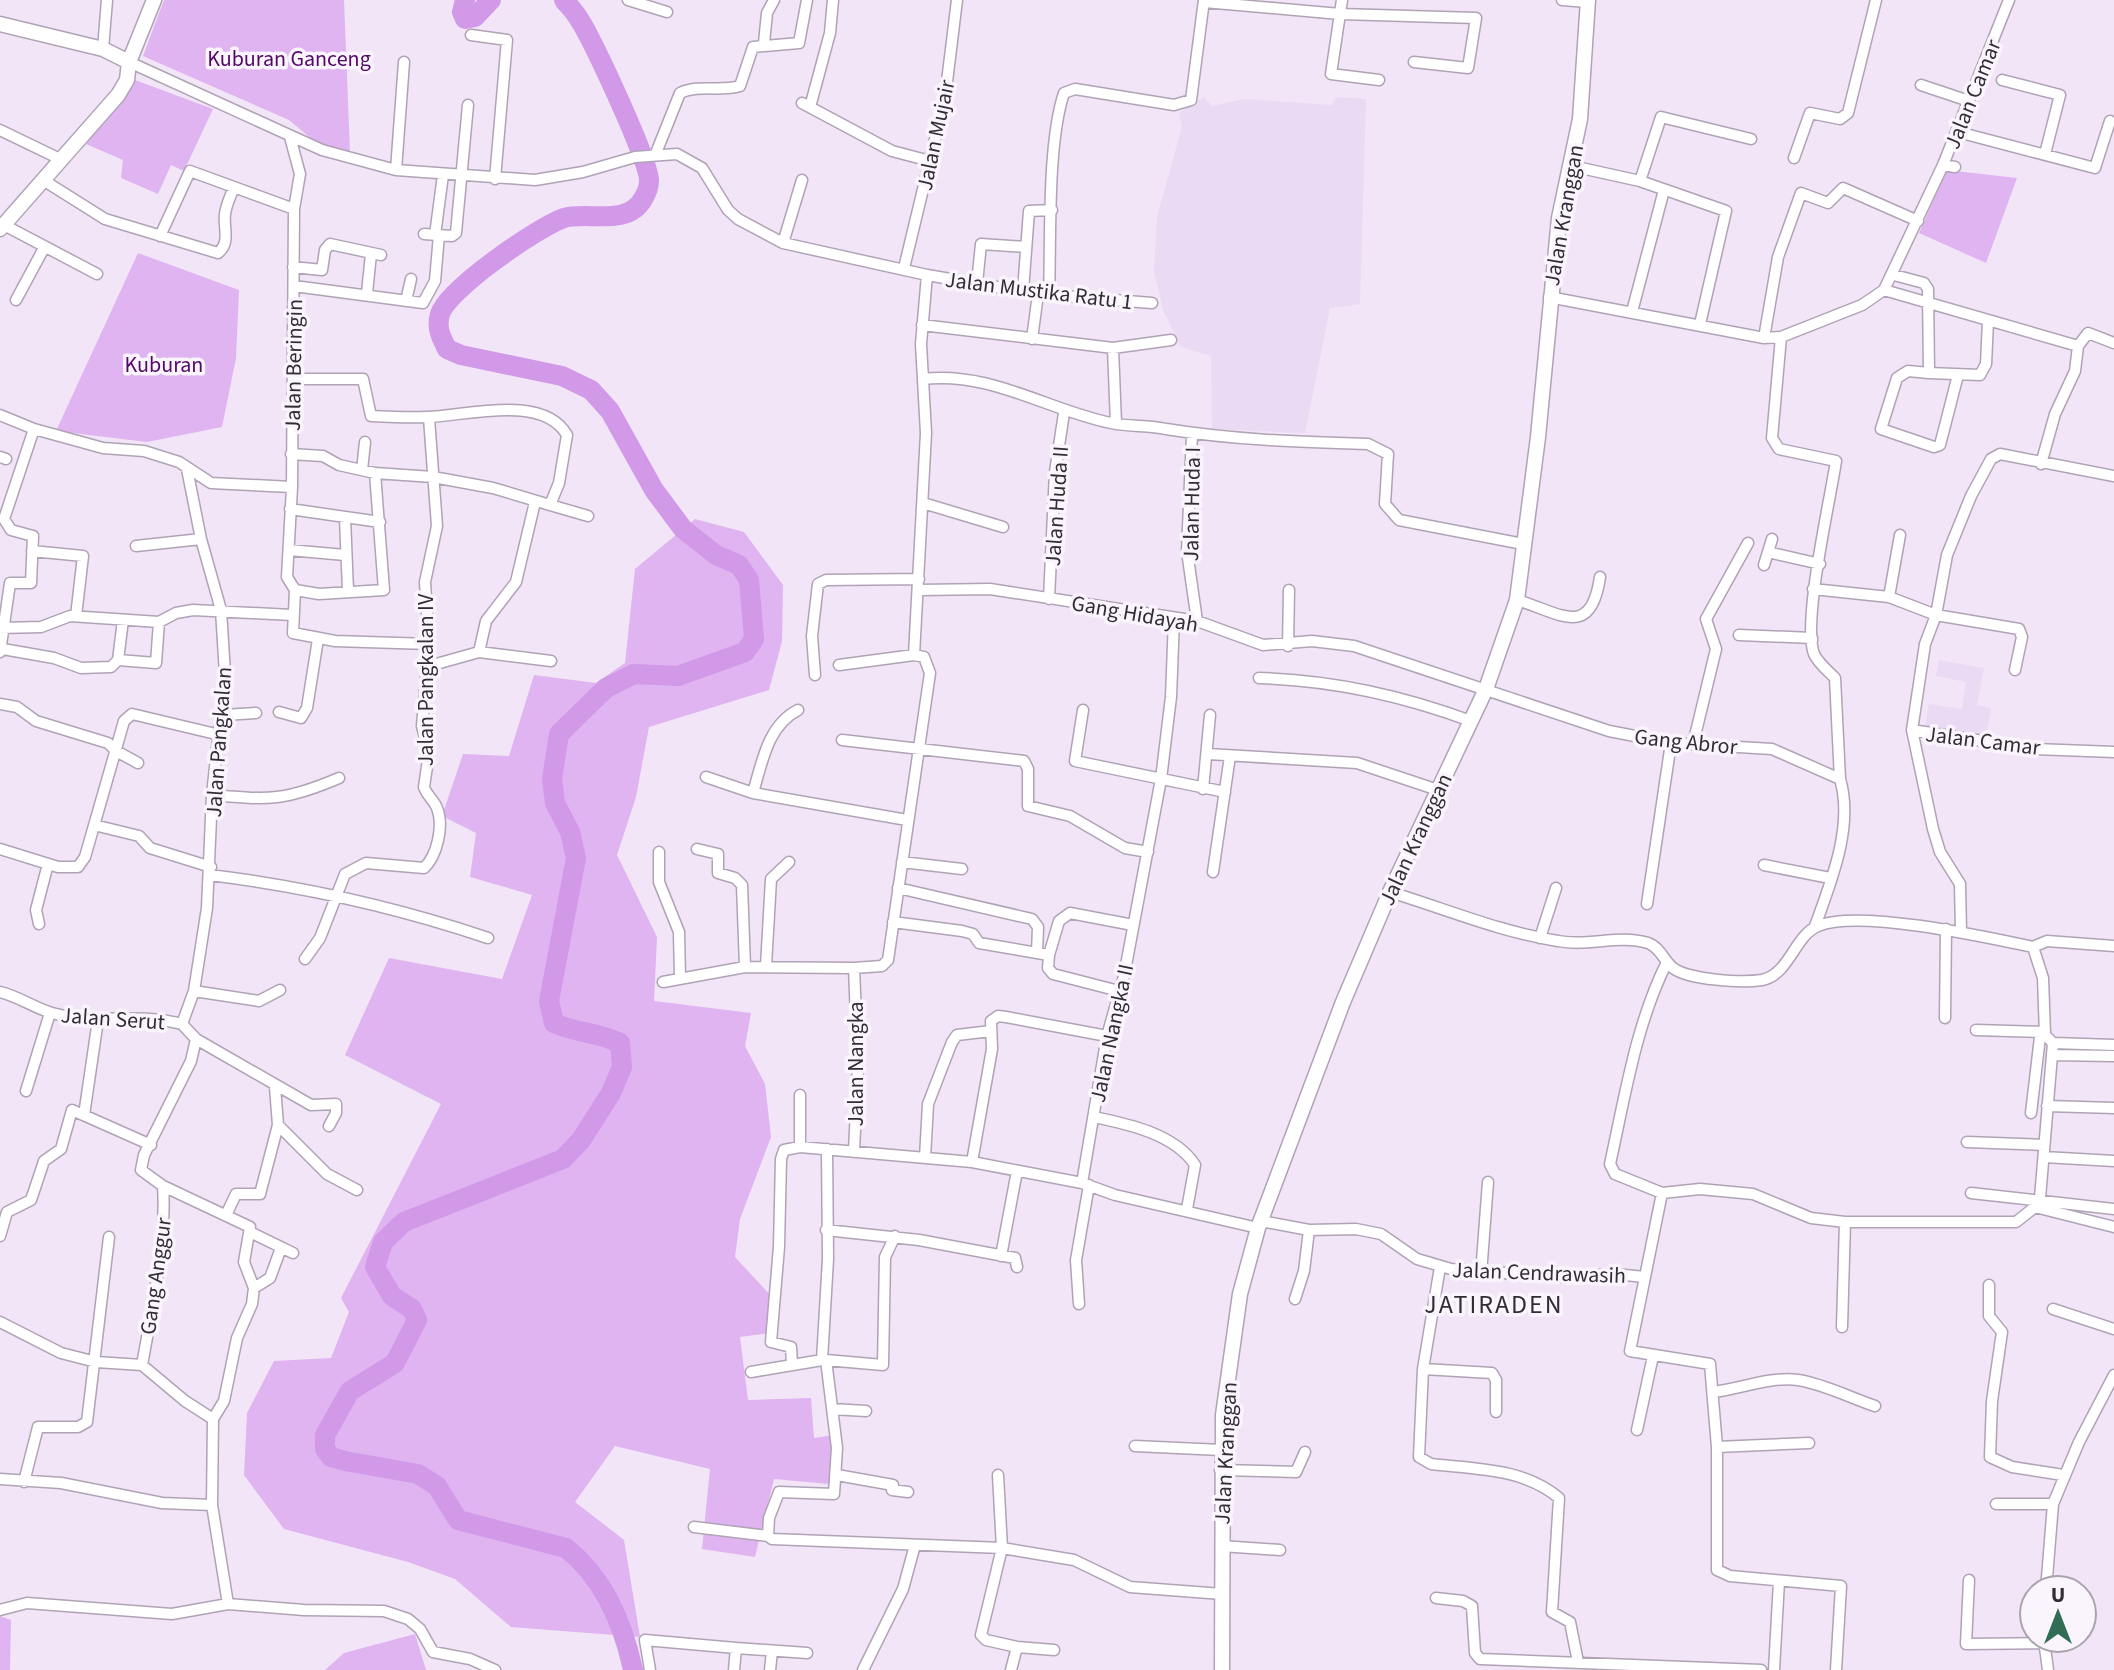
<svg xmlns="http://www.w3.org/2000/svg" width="2114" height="1670" viewBox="0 0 2114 1670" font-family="'Source Sans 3',sans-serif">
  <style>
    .built { fill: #ebdaf3 }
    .green { fill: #e0b3f1 }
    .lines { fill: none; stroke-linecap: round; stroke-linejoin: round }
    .river { stroke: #d199e8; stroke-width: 20 }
    .street-casing { stroke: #afa3b5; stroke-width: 13 }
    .secondary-casing { stroke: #afa3b5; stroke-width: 17 }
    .street { stroke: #fff; stroke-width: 10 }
    .secondary { stroke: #fff; stroke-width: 14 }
    .labels { text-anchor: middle; stroke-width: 7; stroke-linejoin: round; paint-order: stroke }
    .park-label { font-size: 22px; fill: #520769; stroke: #faf5fd }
    .street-label { font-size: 22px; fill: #322d34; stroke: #faf5fd }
    .quarter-label { font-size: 26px; letter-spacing: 2px; fill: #322d34; stroke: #faf5fd }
  </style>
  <rect width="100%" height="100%" fill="#f2e5f7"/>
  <path class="built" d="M1204,97l8,9 33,-7 87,6 4,-8 30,2 -6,205 -30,4 -25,125 -93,-4 -1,-73 -30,-9 -18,-37 -9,-39 3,-54 25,-90 -3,-14z
    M1939,660l45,8 -7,37 14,3 -5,30 -61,-11 4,-23 33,5 4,-27 -30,-6z"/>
  <path class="green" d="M164,0h180l6,153 -36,-12 -25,-21 -146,-64z
    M135,80l78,29 -29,62 -13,-6 -13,29 -37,-16 2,-18 -37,-16z
    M1947,170l70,8 -31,85 -67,-30z
    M138,253l101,37 -3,68 -14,69 -75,15 -91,-11z
    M695,519l49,13 39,53 -1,56 -13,49 -120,37 -13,70 -19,58 40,82 -3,64 97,12 -6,33 20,38 6,53 -31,82 -5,38 38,41 -4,35 -29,4 8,63 63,-2 3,40 26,-4 -1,51 -65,-6 -19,78 -53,-8 8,-80 -95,-23 -40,56 49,38 16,97 -129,-10 -56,-48 -47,-17 -124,-33 -40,-54 3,-62 27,-52 57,-3 18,-46 -8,-14 100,-194 -96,-49 44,-97 113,21 30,-84 -62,-18 6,-44 -34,-17 21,-62 46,2 25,-81 62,8 29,-20 10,-94z
    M0,1616l11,4 -1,50h-10z
    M415,1634l11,36h-101l19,-17z"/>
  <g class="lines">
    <path class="river" d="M465,0l-3,12 3,7 10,-2 16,-17
      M564,0c5,6 11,12 15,19 13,20 71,143 70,162 0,5 -3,13 -6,18 -16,28 -55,12 -79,19 -26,9 -116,71 -124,96 -4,14 1,23 7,35l14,6 101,21 29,14 19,21 44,79 29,39 33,26 23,10 10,15 5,59 -9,13 -67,24 -44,-2 -28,14 -47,46 -7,45 3,24 15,29 6,26 -27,143 5,22c21,10 44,9 66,20l2,24 -11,26 -30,47 -18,19 -159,63 -21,20 -8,25 17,29 20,13 5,11 -22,43 -45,28 -25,44v14l6,8 14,4 73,13 19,12 21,34 108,28c38,30 57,75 67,122"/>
    <g class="street-casing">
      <path id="street" d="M628,0l39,12
        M1342,0l-11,74 48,6
        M1562,0l26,2
        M1204,2l136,12 136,4 -8,50 -54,-6
        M471,35l36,5 -12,139
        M764,43l3,-30 7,-13
        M103,49l4,-49
        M129,62l193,88 74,20 139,10 48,-8 52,-15 42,-3 25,14 26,42 10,9 45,24 144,32 -6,69 5,89 -12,222
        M2002,80l58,15 -15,59
        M1921,85l48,16
        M802,103l90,48 38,10
        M810,107l20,-74 3,-33
        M0,130l60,29
        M1958,132l137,36 15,-47
        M656,153l24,-60c19,-9 40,-1 60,-7l13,-39 46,-4 8,-43
        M1794,158l16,-45 30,6 8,-6 28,-113
        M1943,165l12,2
        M1572,166l68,15 86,30 -26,113
        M396,170l8,-108
        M43,180l62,39 113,34c13,-11 5,-25 7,-39 1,-9 6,-19 9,-27
        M1640,181l21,-64 90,22
        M4,225l93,49
        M424,234l28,2 4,-3 12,-128
        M435,235l8,-60
        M160,236l30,-65 104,38
        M783,243l19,-63
        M293,267l29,3 3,-20 5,-6 51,11
        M904,268l41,-170 12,-98
        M927,275l111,19 114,9
        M1894,275l30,8 4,6 1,84 -21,-2 -11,7 -16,51 53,18 6,-2 18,-70
        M977,283l4,-39 45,3
        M294,286l129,17 12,-22 4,-46
        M1884,290l194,56 -3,25 -20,43 -14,50
        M1023,291l6,-80 23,-1
        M367,293l4,-39
        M1049,295c2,-55 -2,-151 15,-202l11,-4 99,16 17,-5 13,-100
        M1549,297l215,41 17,-1 81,-32 22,-15 59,-125 66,-165
        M16,300l28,-52
        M406,301l5,-22
        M1633,308l31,-118
        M922,325l191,23 58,-8
        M1781,337l-9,101 7,11 57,12c-6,40 -34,161 -22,193 4,9 14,17 21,24l5,101c14,47 -9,103 -25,147
        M1764,338l14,-81 23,-64 27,10 15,-15 75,33
        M1032,339l6,-45
        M2078,346l10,-13 26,10
        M1113,348l3,76
        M1929,373l51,2 6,-11 2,-43
        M923,379c68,-8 124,31 188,44 19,4 37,2 55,6 68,11 134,13 202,15l20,10 -3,50 14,16 124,24
        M0,415l34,14 69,19 41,3 35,11 32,21 81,4 2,-278 6,-35 -10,-37
        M1192,435l-5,116 10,70
        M291,454l32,2 16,9 36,8 58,4 60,11 57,17 9,-22 8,-48c-24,-42 -101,-19 -140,-18 -18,1 -37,0 -56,-1l-8,-37h-70
        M0,457l6,2
        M187,469l14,70 20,71 4,64 -13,121 -5,113 -13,83 -12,33 14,15 -5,22 -47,94 -3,15 22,16 87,41 -6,35 10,26 -2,16 -15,34 -13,63 -11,18 -1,86 16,99
        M362,470l3,-28
        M292,487l-5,90 8,13 -2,43 42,8 94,3
        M923,503l80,24
        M550,505l38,11
        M290,509l90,13
        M345,518l3,73
        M136,546l65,-7
        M289,550l56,5
        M32,551l51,5 -7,60
        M1768,552l52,12
        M1764,565l8,-26
        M1813,589l76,8 47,18 83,14 3,8 -7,33
        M295,590l24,4 65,-4 -9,-117
        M919,590l71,-1 207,32 66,24 49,-4 42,5 255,85 62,12 101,6 68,30
        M1889,597l11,-62
        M1049,599l6,-127 9,-59
        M1517,600c43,13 74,40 83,-23
        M0,628l41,-1 29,-11 89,6 17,-9 17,-3 99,5
        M1739,635l73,3v3
        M1288,646l1,-56
        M3,649l51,9 27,10 30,-1 7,-7 5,-40
        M0,652l10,-69h21l2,-47 -22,-6 -7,-11 30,-90
        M479,652l7,-31 30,-39 19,-80
        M118,660l38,3 3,-41
        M839,665l75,-10 10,2 6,16 -42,287 -6,6 -28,2 4,99 -4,84
        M429,666l50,-14 72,9
        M815,675l-3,-39 6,-52 8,-4 93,-1
        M1259,678c74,2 142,17 212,43
        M0,704l17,3 19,14 72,22 8,8 22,12
        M798,710c-30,15 -36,52 -45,83l154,27
        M1083,710l-8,51 150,31
        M279,712l22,6 6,-10 11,-69
        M224,715l32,-2
        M1912,730l123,19 79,3
        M842,740l182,21 4,8v37l42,10 55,32 23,4
        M1693,744l23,-95 -10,-30 42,-76
        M1208,754l149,9 81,27
        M706,777l47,16
        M1203,789l7,-74
        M212,795c58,5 73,6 127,-17
        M94,825l45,11 11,12 61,19
        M0,849l58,18h20l7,-10 39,-136 8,-7 88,21
        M697,849l21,5v19l17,5 7,7 3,82
        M659,852v30l20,50 1,47
        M902,862l60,7
        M1764,865l66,13
        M1213,872l17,-116
        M210,875c97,12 186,32 278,63
        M898,888l134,31 6,8 -1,26
        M1390,892c56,17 110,40 168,49 30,6 61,-7 90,2 12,4 16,18 25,25 16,12 69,15 89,12 27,-5 33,-45 56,-54 41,-17 168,11 215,21l10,31 2,57 8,8 61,2
        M1647,904l24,-161
        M893,922l69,9 11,3 6,9 70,12 10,-34 11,-8 63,12
        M39,924l-3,-14 12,-46
        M1961,932l-1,-48 -20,-32 -7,-23 -21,-99 13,-86 11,-29 11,-60 24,-59 20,-37 9,-5 114,22
        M1540,938l16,-50
        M2033,947l14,-6 67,5
        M1049,955l-1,13 5,6 66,17
        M305,959l15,-21 25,-64 21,-11 58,5c13,-12 20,-42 13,-60 -3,-8 -10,-12 -13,-21l5,-34 -7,-27 7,-82 -4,-62 12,-56 -8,-108
        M1667,962c-31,62 -42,134 -57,202l5,10 47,19 38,-4 53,5 58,24 34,4h171l19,-15 79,20
        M766,966l5,-87 18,-17
        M663,982l82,-15 109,1
        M194,991l65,10 21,-11
        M0,992c18,4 34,16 52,21 44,12 87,-1 130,11
        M1945,1018l1,-89
        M1976,1030l69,2
        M196,1039l115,66 25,-1v9l-7,13
        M2052,1055l62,1
        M26,1091l24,-78
        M800,1095v52
        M2047,1106l67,2
        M2031,1113l9,-76 5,-2
        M84,1115l14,-95
        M1094,1117c34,7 81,17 101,48l-8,44
        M278,1125l49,49 30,16
        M1967,1142l77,3
        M2044,1157l70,4
        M925,1158l3,-54 24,-62 5,-7 34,-4
        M972,1162l20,-113 -1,-28 7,-5 8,1 101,19
        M1082,1183l25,-147 17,-60 37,-197 10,-82 3,-78
        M1662,1193l-32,158 80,13 7,83v123l13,6 111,10 -5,84
        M1971,1193l143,16
        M2040,1198l13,-155
        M226,1215l10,-21h24l18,-69 -3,-38
        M1261,1221l48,9 47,-1 25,5 36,25 34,10 107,8 57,-3 30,3
        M826,1230l93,10 96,18 2,9
        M250,1232l43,21
        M0,1236l7,-24 24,-12 13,-39 17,-12 11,-39 79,35
        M1001,1256l16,-85
        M1440,1267l-17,102 -4,88 12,7c44,5 93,4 128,34l-7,114 18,10 8,40
        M1481,1274l7,-92
        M1989,1285v31l13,16 -10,69 -2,56 22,10 51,8
        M254,1288l16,-10 11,-30
        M1295,1299l9,-28 5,-41
        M1079,1304l-3,-44 13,-75
        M2053,1309l61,20
        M0,1322l61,31 35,9 46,3 43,36 28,18
        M1842,1327l3,-105
        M826,1360l57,5 2,-108 10,-21
        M142,1365c9,-50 25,-129 21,-179
        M792,1365l-1,-18 -20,-5 8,-95 2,-88 3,-9 16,-3 172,15 110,21 33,12 143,33
        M1423,1369l69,4 4,7v32
        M751,1372l71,-12
        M1713,1392c27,-3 58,-16 85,-12 26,4 53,18 77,26
        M832,1409l34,2
        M1637,1430l16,-74
        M1135,1446l86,4
        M1717,1447l92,-4
        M1220,1470l76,2 9,-20
        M837,1475l56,10 -1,5 16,2
        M998,1475l4,73 72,12 56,27 92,7
        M0,1479l61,4 101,20 50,2
        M24,1482l14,-55h40l9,-5 22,-185
        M1996,1504h57
        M694,1527l74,9 4,3 230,9 -21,87 5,5 31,7 -6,23
        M768,1536l1,-18 10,-26 55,2 3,-46 -11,-88h-4l6,-101 -1,-110
        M1221,1546l59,4
        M1969,1580l-3,64 78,-1
        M2046,1590l7,-86 26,-62 35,-67
        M1436,1598l27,3 9,5 3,47 5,6 281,11
        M0,1610l27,-7 145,11 56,-10 76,6 80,1 24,8 12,10 13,23 37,7 25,11
        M2044,1640l4,30
        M1017,1647l37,3
        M736,1648l71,5
        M650,1670l-5,-30 91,8 -2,22
        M770,1670l2,-19
        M863,1670l40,-81 12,-44
        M1774,1670l5,-89"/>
    </g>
    <g class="secondary-casing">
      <path id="secondary" d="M0,24l103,25 26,13
        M0,229l118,-134 9,-15 2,-18 25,-62
        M1222,1670l1,-255 17,-121 18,-66 85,-226 47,-110 96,-203 31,-89 21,-163 21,-219 21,-99 8,-119"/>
    </g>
    <use href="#street" class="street"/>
    <use href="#secondary" class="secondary"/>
  </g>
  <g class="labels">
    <g class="park-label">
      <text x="289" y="66">Kuburan Ganceng</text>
      <text x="164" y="372">Kuburan</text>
    </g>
    <g class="street-label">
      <text transform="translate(1972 94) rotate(-68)" y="8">Jalan Camar</text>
      <text transform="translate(935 135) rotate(-78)" y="8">Jalan Mujair</text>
      <text transform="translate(1563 215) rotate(-80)" y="8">Jalan Kranggan</text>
      <text transform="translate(1039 290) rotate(7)" y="8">Jalan Mustika Ratu 1</text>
      <text transform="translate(293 365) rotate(-89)" y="8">Jalan Beringin</text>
      <text transform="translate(1191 504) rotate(-89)" y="8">Jalan Huda I</text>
      <text transform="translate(1056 506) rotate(-86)" y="8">Jalan Huda II</text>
      <text transform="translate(1135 613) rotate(10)" y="8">Gang Hidayah</text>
      <text transform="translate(425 680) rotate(-90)" y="8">Jalan Pangkalan IV</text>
      <text transform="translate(1983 740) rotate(7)" y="8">Jalan Camar</text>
      <text transform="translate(1686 741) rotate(6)" y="8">Gang Abror</text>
      <text transform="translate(218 742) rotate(-86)" y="8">Jalan Pangkalan</text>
      <text transform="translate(1415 839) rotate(-65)" y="8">Jalan Kranggan</text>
      <text transform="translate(113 1018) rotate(4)" y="8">Jalan Serut</text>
      <text transform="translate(1111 1033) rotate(-78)" y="8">Jalan Nangka II</text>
      <text transform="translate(855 1064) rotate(-90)" y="8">Jalan Nangka</text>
      <text transform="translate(1539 1272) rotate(2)" y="8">Jalan Cendrawasih</text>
      <text transform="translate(155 1276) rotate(-82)" y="8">Gang Anggur</text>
      <text transform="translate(1225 1453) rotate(-87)" y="8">Jalan Kranggan</text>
    </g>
    <g class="quarter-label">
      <text x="1494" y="1313">JATIRADEN</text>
    </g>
  </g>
  <g transform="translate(2058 1614)"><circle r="38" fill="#faf5fd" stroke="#aaa5ad" stroke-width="2"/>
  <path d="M0-6L14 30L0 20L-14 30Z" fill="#316c55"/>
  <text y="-12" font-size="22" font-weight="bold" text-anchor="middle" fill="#322d34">U</text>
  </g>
</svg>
